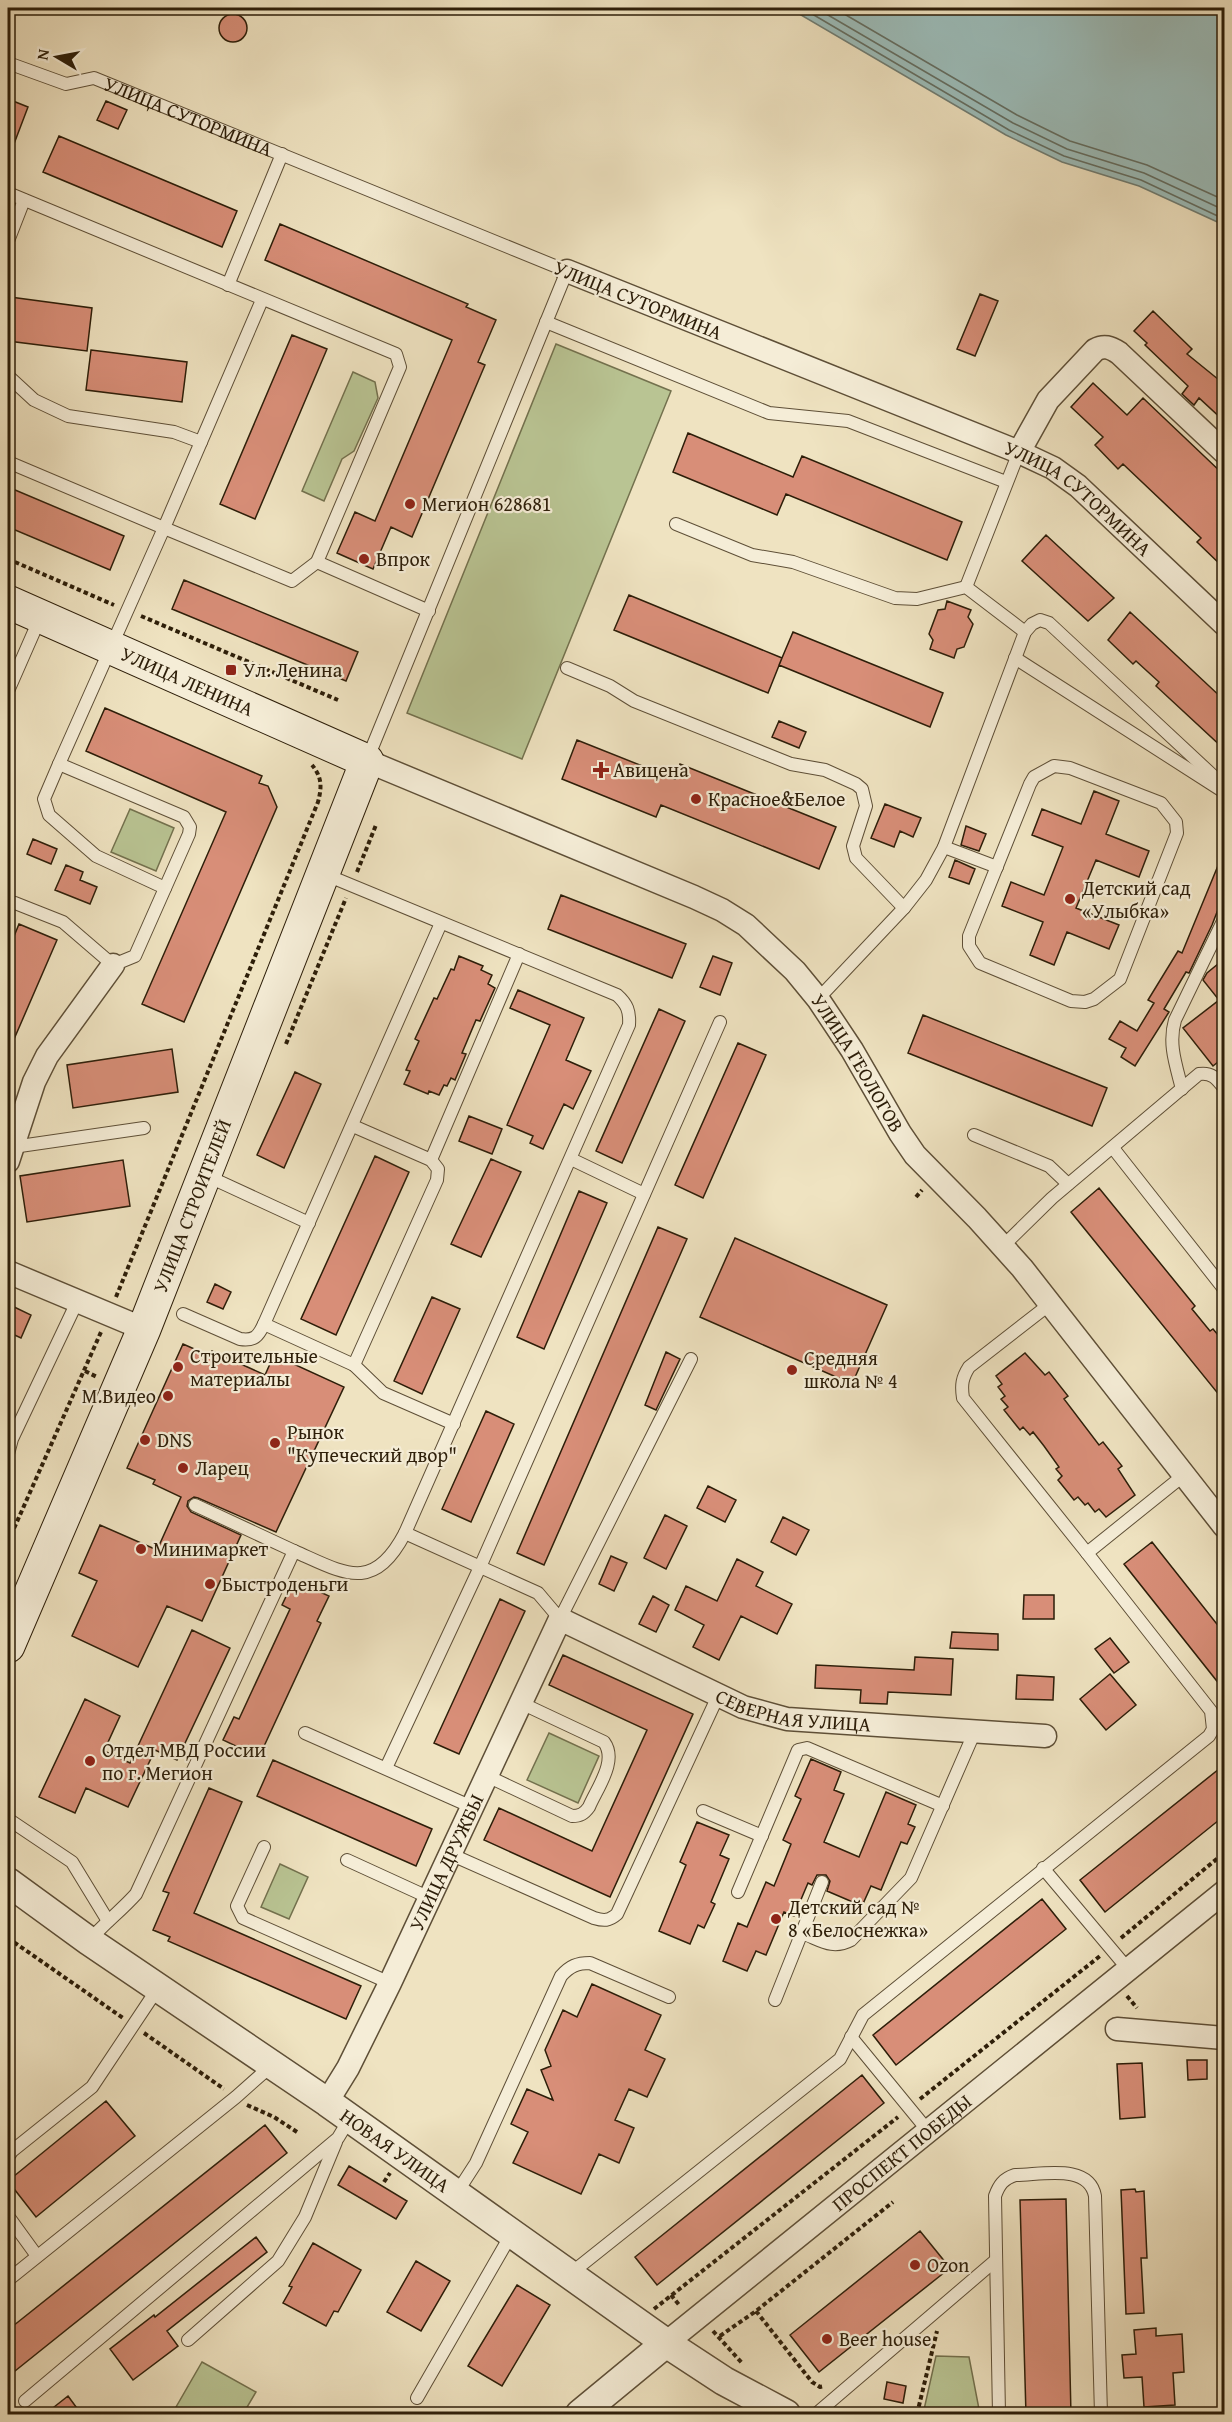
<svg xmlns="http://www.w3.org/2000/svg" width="1232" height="2422" viewBox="0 0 1232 2422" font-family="'Gentium Book Plus',serif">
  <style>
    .green { fill: #b9c493; stroke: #73714e; stroke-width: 1.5 }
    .water { fill: #9cbdba; stroke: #707d73; stroke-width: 1.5 }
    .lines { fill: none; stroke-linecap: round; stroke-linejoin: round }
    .shore { stroke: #646e62; stroke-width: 1.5 }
    .building { fill: #d88e78; stroke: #2d1e09; stroke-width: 1.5 }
    .service-casing { stroke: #5e4f37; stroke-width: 14 }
    .minor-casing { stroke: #5e4f37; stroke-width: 25 }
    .tertiary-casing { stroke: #5e4f37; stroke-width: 31 }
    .secondary-casing { stroke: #2d1e09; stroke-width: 35 }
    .path { stroke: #2d1e09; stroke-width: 4; stroke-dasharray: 4.5 3; stroke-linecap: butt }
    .service { stroke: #f5edd7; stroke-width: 12 }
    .minor { stroke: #f5edd7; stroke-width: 22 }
    .tertiary { stroke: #f5edd7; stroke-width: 28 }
    .secondary { stroke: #f5edd7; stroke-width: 33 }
    .poi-dot { fill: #8f2418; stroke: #f5edd7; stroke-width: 2 }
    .labels { text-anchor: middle; stroke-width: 4.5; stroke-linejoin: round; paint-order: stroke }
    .street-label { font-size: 20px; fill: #2d1e09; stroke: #f5edd7 }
    .poi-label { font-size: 20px; fill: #2d1e09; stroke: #f5edd7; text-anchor: start }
  </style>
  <rect width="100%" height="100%" fill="#efe3c1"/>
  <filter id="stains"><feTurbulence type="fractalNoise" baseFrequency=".00333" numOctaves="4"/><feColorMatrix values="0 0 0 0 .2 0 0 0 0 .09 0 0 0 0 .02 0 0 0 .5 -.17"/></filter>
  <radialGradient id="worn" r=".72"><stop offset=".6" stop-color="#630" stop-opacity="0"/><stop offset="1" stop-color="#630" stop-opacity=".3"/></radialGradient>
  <path class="green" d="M556,344l115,47 -149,368 -115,-46z
    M353,372l22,10 3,16 -24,53 -12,8 -18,42 -22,-10z
    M130,809l44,19 -18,43 -45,-19z
    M549,1733l50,23 -21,47 -51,-23z
    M280,1864l28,13 -19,42 -28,-12z
    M936,2356l33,1 10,52 -14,5h-42z
    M202,2362l54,30 -13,22h-71z"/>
  <path class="water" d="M789,8h435v217l-85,-39 -77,-24 -56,-27z"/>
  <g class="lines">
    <path class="shore" d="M802,8l207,122 55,26 77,24 83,39
      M816,8l197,115 54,26 77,24 80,37
      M834,8l183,107 53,26 77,24 77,35"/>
  </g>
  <path class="building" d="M219 28a14 14 0 1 1 28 0a14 14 0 1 1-28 0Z
    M8,99l20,8 -19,50h-1z
    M106,101l21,9 -9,19 -21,-9z
    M59,136l178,75 -15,36 -179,-75z
    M280,224l188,80 -2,3 30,13 -18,42 7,3 -73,172 -21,-10 -18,42 -36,-16 18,-41 20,9 77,-181 -187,-80z
    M980,294l18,7 -23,55 -18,-7z
    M10,297l82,11 -5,43 -79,-10z
    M1153,311l39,38 -5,5 37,30v37l-25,-23 -5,7 -12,-11 6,-8 -43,-41 2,-2 -13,-12z
    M292,335l35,14 -72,170 -35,-15z
    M91,350l96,12 -5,40 -96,-12z
    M1093,383l34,32 16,-17 81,77v93l-27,-26 4,-4 -78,-74 -5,5 -23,-24 8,-8 -32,-30z
    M688,433l105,44 9,-21 160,66 -15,38 -161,-66 -9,21 -104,-43z
    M8,487l116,49 -14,34 -102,-43z
    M1046,535l68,63 -26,23 -66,-60z
    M184,580l174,72 -12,29 -174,-72z
    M629,595l153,63 -14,35 -154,-63z
    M947,601l24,9 -3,7 5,7 -9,23 -7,2 -3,9 -24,-9 3,-9 -4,-6 9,-24 7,-1z
    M1130,612l94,88v49l-68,-63 3,-4 -23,-21 -3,3 -25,-24z
    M793,632l150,61 -13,34 -151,-62z
    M105,708l157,68 -3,7 9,3 9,21 -93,215 -42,-18 84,-192 -140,-61z
    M779,721l27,11 -7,16 -27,-11z
    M577,740l98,39 5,-15 156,63 -17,42 -158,-64 -5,12 -94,-38z
    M1094,791l25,10 -13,33 43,17 -10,26 -43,-17 -20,48 43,17 -10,24 -42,-17 -13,33 -24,-10 13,-33 -41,-16 9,-24 33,13 19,-48 -31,-12 10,-26 39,15z
    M885,804l36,14 -8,19 -13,-6 -6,16 -23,-9z
    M966,826l20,8 -7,17 -18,-6z
    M33,839l24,10 -6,15 -24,-10z
    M1224,851v43l-12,31 -23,48 -3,-1 -22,37 5,3 -34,54 -14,-9 5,-9 -17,-9 11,-18 17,10 17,-28 -6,-3 30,-49 4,2z
    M955,860l20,9 -6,15 -20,-7z
    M66,865l17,7 -3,8 17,7 -7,17 -35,-14z
    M561,895l125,49 -14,34 -124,-49z
    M19,924l38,16 -49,113v-102z
    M459,956l24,10 -2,4 11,5 -4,9 7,4 -15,33 -4,-1 -14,33 4,1 -11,26 -4,-2 -4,8 -3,-1 -5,10 -10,-4 -1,3 -24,-10 6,-13 -4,-1 13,-29 -4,-2 19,-41 3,1 14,-30 3,1z
    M713,956l19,7 -12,32 -20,-8z
    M1224,959v98l-11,9 -30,-38 36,-28 -16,-20 4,-7z
    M518,990l66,28 -18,42 25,11 -18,38 -9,-5 -21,45 -13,-6 3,-7 -26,-11 43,-100 -40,-17z
    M659,1009l26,12 -63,142 -26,-12z
    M923,1015l184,73 -15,38 -184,-73z
    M738,1043l28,12 -63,143 -28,-13z
    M172,1049l6,43 -105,16 -6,-43z
    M295,1072l26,12 -37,84 -27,-13z
    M469,1116l33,13 -10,25 -33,-13z
    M375,1156l34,16 -73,163 -35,-16z
    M491,1159l30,13 -40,85 -30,-13z
    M123,1160l7,46 -103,16 -7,-46z
    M1099,1188l96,118 -3,3 18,22 3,-2 11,13v59l-153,-189z
    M579,1191l28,12 -63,146 -27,-12z
    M658,1227l29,12 -143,326 -27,-12z
    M735,1238l152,67 -35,79 -152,-67z
    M215,1284l16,8 -8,17 -16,-7z
    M432,1297l28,12 -38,85 -28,-13z
    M8,1304l23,11 -10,23 -13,-6z
    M183,1344l27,12 2,-5 53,24 9,-20 70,32 -68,145 -78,-34 -4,-1 -6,4 -1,5 4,6 50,23 -39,86 -35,-15 -29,61 -66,-31 25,-55 -18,-8 21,-48 57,25 24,-53 -28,-13 2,-4 -28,-12z
    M666,1352l14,7 -24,51 -11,-5z
    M1025,1353l20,22 4,-3 19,24 -4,3 35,46 4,-3 19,24 -4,3 17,26 -29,22 -7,-8 -4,3 -7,-9 -3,2 -7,-8 -4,3 -16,-20 4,-4 -6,-7 3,-2 -15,-21 -11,-14 -3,3 -7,-8 -3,3 -16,-20 4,-3 -7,-8 4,-3 -7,-9 4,-3 -6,-8z
    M486,1411l28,13 -43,98 -29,-13z
    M708,1486l28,14 -11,22 -28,-14z
    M665,1515l22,11 -21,43 -22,-11z
    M783,1517l26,13 -13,25 -25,-13z
    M1152,1542l72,91v57l-100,-126z
    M611,1556l16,7 -13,28 -15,-7z
    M737,1559l26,13 -7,14 36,18 -15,30 -36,-18 -22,44 -26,-13 11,-22 -29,-15 11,-24 31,15z
    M294,1580l35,16 -12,25 4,2 -62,134 -36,-17 11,-23 5,2 51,-110 -8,-4z
    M1024,1595h30v24h-31z
    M653,1596l16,9 -13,27 -17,-8z
    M500,1599l25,12 -66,143 -25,-11z
    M192,1630l38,18 -53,112 -22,-10 -27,57 -42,-19 -11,25 -36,-16 46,-98 35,17 -16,35 26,12z
    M952,1632l46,2v16l-48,-2z
    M1110,1638l19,24 -15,11 -19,-24z
    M563,1655l130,59 -83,183 -126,-57 15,-32 93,43 55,-121 -98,-45z
    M915,1657l38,2 -2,36 -63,-3 -1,12 -27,-1 1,-13 -46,-2 1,-23 98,5z
    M1110,1674l26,31 -30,25 -26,-31z
    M1017,1675l37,2 -1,23 -37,-1z
    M811,1759l30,13 -7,18 10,4 -20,48 35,15 27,-65 30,13 -8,19 7,3 -8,17 -6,-2 -20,48 -10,-4 -9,20 -35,-15 3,-10 -4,-6h-9l-5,10 -4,-2 -14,33 -10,-4 -18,43 -10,-4 -9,20 -24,-10 15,-38 9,4 19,-45 8,4 17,-42 -8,-4 18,-41 -6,-3z
    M273,1760l159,69 -16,37 -159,-70z
    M1224,1765v51l-119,96 -25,-32z
    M209,1788l33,14 -48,111 167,73 -15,33 -178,-78 2,-4 -17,-7 16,-37 -6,-2z
    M697,1822l32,13 -9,20 9,4 -18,43 4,2 -11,24 -6,-3 -8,19 -31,-13 27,-66 -6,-3z
    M1042,1899l24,30 -170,136 -23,-30z
    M592,1984l69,31 -16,35 20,9 -18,38 -18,-8 -14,31 19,8 -15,35 -20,-9 -18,40 -68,-31 15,-31 -17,-8 16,-35 26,11 -12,-30 10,-4 -6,-16 18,-40 14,7z
    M1187,2060h20v19l-19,1z
    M1142,2063l3,54 -25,2 -3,-55z
    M862,2075l22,28 -227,182 -22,-28z
    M106,2101l29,35 -99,81 -28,-36z
    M265,2125l22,28 -272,218 -7,-9v-32z
    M349,2166l58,35 -11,18 -58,-34z
    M1135,2189l1,3 8,-1 3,67h-6l3,55 -18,1 -5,-124z
    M1066,2199l5,216h-45l-6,-215z
    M920,2231l30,37 -131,104 -29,-37z
    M256,2237l11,15 -100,79 11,15 -45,34 -23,-31 44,-34 1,2z
    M313,2243l48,27 -23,42 -4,-1 -8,15 -43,-23 9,-16 -3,-1z
    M416,2261l34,20 -29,50 -34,-19z
    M517,2285l33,20 -48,81 -34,-20z
    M1156,2328v8l26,-2 2,38 -11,1 2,32 -31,2 -2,-30 -18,1 -2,-23 14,-1 -2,-24z
    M887,2382l19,4 -3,17 -19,-4z
    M68,2396l14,19h-38z"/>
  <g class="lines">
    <g class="service-casing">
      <g id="service">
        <path id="s1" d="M8,63l58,21 28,-6 473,193 -200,489"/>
        <path d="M8,193l388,161 4,13 -83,195 112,49"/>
        <path d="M8,241l16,-41"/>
        <path d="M228,285l54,-131"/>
        <path d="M262,300l-98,228 128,53 25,-19"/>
        <path d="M546,322l223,91 79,8 158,61"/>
        <path d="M8,376l26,24 34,16 106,16 27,10"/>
        <path d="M8,462l156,66 -105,236 125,53 6,10 -1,7 -54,122 -22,9 -50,-43 -48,-19 -7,-1"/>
        <path d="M676,524l76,31 41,7 102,36 22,1 49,-12 59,45"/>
        <path d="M966,587l53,-135"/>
        <path d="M1015,658l206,132"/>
        <path d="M567,668l43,18 24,15 157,63 34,6 31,14 6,5 4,17 -13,40 3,12 48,50"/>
        <path d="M8,691l32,-73"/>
        <path d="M59,764l-15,35 5,16 47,41 69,32"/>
        <path d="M1054,766l16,2 91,35 15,19 1,11 -57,146 -26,20 -9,3 -14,-1 -91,-38 -11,-17v-10l61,-152 4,-7z"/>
        <path d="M944,847l53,20"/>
        <path d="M324,874l293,121c10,9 13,16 12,30l-224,508 133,60 22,26 131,-260"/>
        <path d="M441,923l-177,401 90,41 29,28 71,31"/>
        <path d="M818,999l86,-91 22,-28 18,-33 81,-215 7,-8 8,-4 9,3 175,163"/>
        <path d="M1182,1089c-6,-24 -14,-45 -7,-69l49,-101"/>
        <path d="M353,1126l78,34 7,9 -1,11 -83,185"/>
        <path d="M974,1135l75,31 19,18"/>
        <path d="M13,1147l131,-19"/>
        <path d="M1113,1148l111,141"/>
        <path d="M571,1159l73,35"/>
        <path d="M431,1160l88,-206"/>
        <path d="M205,1175l104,48"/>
        <path d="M1003,1246l49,-48 147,-124c13,-2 18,5 25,14"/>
        <path d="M1050,1304l-81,63c-7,11 -8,18 -6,31l124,155"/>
        <path d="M183,1314l57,25c14,2 18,-2 24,-15"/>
        <path d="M8,1454l4,-15 65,-137"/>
        <path d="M195,1505l99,46"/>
        <path d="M305,1733l167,74"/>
        <path d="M386,1768l94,-201 240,-545"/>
        <path d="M487,1776l85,40c8,0 12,-2 17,-9 8,-19 29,-46 15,-65l-83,-39"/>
        <path d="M703,1811l59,25"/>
        <path d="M8,1819l64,43 36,59"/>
        <path d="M264,1847l-27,59 6,12 147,65"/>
        <path d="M450,1854l144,64c10,3 15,3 23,-4l101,-218"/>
        <path d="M347,1860l83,38"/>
        <path d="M1043,1868l85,101"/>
        <path d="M738,1892l60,-142 9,-2 136,58"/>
        <path d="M802,1933c19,7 30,17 49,7l60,-62 64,-147"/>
        <path d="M89,1941c14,-17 32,-30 47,-47l158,-343c50,22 79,43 111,-18"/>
        <path d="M775,2000l47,-118"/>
        <path d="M851,2037l78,95"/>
        <path d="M8,2157l4,-6 80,-64 66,-99"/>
        <path d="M456,2194l20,-31 85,-187c9,-10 16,-13 29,-13l79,34"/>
        <path d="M8,2216l29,40"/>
        <path d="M570,2274l270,-215 23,-44 346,-279 4,-7 -2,-18 -124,-158 97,-78"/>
        <path d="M8,2280l228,-183 27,-24 6,-9"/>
        <path d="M188,2340l90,-79 27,-44 31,-75"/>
        <path d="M417,2398l95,-165"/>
        <path d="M25,2401l313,-263 12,-20"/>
        <path d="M816,2414l180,-154"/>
        <path d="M999,2414l-4,-218c4,-11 8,-17 20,-21 26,0 74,-12 80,21l6,218"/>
      </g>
    </g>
    <g class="minor-casing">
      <g id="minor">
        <path id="s2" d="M567,271l452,181 34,16 25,18 146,138"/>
        <path d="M1019,452l29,-52 47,-50c9,-5 15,-3 24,3l105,99"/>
        <path id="s3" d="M367,761l327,136 28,13 24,15 49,46 23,28 34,51 48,83 15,22 62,63 45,50 202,258"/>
        <path d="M8,1161l26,-79 13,-26 66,-91"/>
        <path d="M8,1272l136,57"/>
        <path d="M1117,2029l107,9"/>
        <path id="s4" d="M327,2102l21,-34 42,-85 170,-364 183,88 44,12 258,17"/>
        <path id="s5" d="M666,2343l558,-451"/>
      </g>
    </g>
    <g class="tertiary-casing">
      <g id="tertiary">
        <path id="s6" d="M8,1882l81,59 238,161 339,241 58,38 62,33"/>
        <path d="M580,2414l86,-71"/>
      </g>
    </g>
    <g class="secondary-casing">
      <g id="secondary">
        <path id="s7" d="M8,602l359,159 -223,568 -136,317"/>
      </g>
    </g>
    <path class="path" d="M8,559l106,46
      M141,616l197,84
      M357,872l19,-47
      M286,1044l60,-146
      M916,1197l6,-7
      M116,1297l202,-495c4,-15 4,-25 -6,-37
      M85,1371l12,6
      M8,1542l93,-210
      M8,1938l115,80
      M1121,1938l103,-85
      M1127,1996l10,12
      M144,2033l80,56
      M920,2099l180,-143
      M247,2105l27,12 23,15
      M384,2182l6,-9
      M671,2295l9,11
      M654,2309l244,-192
      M756,2311l56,71 8,5 5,-1
      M713,2331l29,32
      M720,2336l36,-25 137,-109
      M917,2414l20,-83"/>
    <use href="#service" class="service"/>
    <use href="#minor" class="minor"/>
    <use href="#tertiary" class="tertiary"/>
    <use href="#secondary" class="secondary"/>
  </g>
  <g class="poi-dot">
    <circle cx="410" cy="504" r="6"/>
    <circle cx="364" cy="559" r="6"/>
    <rect x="225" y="664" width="12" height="12" rx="3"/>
    <path d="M598 761h6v6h6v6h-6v6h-6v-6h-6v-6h6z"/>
    <circle cx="696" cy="799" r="6"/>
    <circle cx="1070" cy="899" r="6"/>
    <circle cx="178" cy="1367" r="6"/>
    <circle cx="792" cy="1370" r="6"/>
    <circle cx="168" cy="1396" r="6"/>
    <circle cx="145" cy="1440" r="6"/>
    <circle cx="275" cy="1443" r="6"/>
    <circle cx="183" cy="1468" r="6"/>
    <circle cx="141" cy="1549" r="6"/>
    <circle cx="210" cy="1584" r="6"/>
    <circle cx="90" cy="1761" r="6"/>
    <circle cx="776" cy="1919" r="6"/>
    <circle cx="915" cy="2265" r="6"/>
    <circle cx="827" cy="2339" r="6"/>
  </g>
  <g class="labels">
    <g class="street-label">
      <text dy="7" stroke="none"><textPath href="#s1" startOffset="192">УЛИЦА СУТОРМИНА</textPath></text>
      <text transform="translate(638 300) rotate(22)" y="7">УЛИЦА СУТОРМИНА</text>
      <text dy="7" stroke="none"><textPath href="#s2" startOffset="562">УЛИЦА СУТОРМИНА</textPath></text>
      <text dy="7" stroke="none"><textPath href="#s7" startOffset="196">УЛИЦА ЛЕНИНА</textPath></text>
      <text dy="7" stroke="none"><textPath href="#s3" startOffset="592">УЛИЦА ГЕОЛОГОВ</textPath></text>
      <text transform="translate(192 1206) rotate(-69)" y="7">УЛИЦА СТРОИТЕЛЕЙ</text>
      <text dy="7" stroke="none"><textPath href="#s4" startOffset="790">СЕВЕРНАЯ УЛИЦА</textPath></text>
      <text dy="7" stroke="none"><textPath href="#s4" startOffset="268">УЛИЦА ДРУЖБЫ</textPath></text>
      <text dy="7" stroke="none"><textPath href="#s6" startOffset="471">НОВАЯ УЛИЦА</textPath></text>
      <text dy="7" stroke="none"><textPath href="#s5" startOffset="303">ПРОСПЕКТ ПОБЕДЫ</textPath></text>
    </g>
    <g class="poi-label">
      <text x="422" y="511">Мегион 628681</text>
      <text x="376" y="566">Впрок</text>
      <text x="243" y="677">Ул. Ленина</text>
      <text x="613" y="777">Авицена</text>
      <text x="708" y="806">Красное&amp;Белое</text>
      <text x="1082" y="895">Детский сад<tspan x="1082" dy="23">«Улыбка»</tspan></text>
      <text x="190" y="1363">Строительные<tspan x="190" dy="23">материалы</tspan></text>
      <text x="804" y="1365">Средняя<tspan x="804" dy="23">школа № 4</tspan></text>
      <text x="156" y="1403" text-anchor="end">М.Видео</text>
      <text x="287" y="1439">Рынок<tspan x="287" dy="23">"Купеческий двор"</tspan></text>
      <text x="157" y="1447">DNS</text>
      <text x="195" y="1475">Ларец</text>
      <text x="153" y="1556">Минимаркет</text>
      <text x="222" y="1591">Быстроденьги</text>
      <text x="102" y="1757">Отдел МВД России<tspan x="102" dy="23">по г. Мегион</tspan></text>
      <text x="788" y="1914">Детский сад №<tspan x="788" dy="23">8 «Белоснежка»</tspan></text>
      <text x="927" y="2272">Ozon</text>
      <text x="839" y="2346">Beer house</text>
    </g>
  </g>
  <rect width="1232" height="2422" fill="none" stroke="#efe3c1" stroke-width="30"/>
  <rect x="9" y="9" width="1214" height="2404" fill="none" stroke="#2d1e09" stroke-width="3"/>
  <rect x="15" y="15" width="1202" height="2392" fill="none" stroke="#2d1e09" stroke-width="1.5"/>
  <g transform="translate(57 57) rotate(280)" stroke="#f5edd7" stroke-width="4.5" paint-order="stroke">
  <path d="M0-4.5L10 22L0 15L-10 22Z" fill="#2d1e09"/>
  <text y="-9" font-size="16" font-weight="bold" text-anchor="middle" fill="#2d1e09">N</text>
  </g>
  <rect width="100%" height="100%" filter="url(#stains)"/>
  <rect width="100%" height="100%" fill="url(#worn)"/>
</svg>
